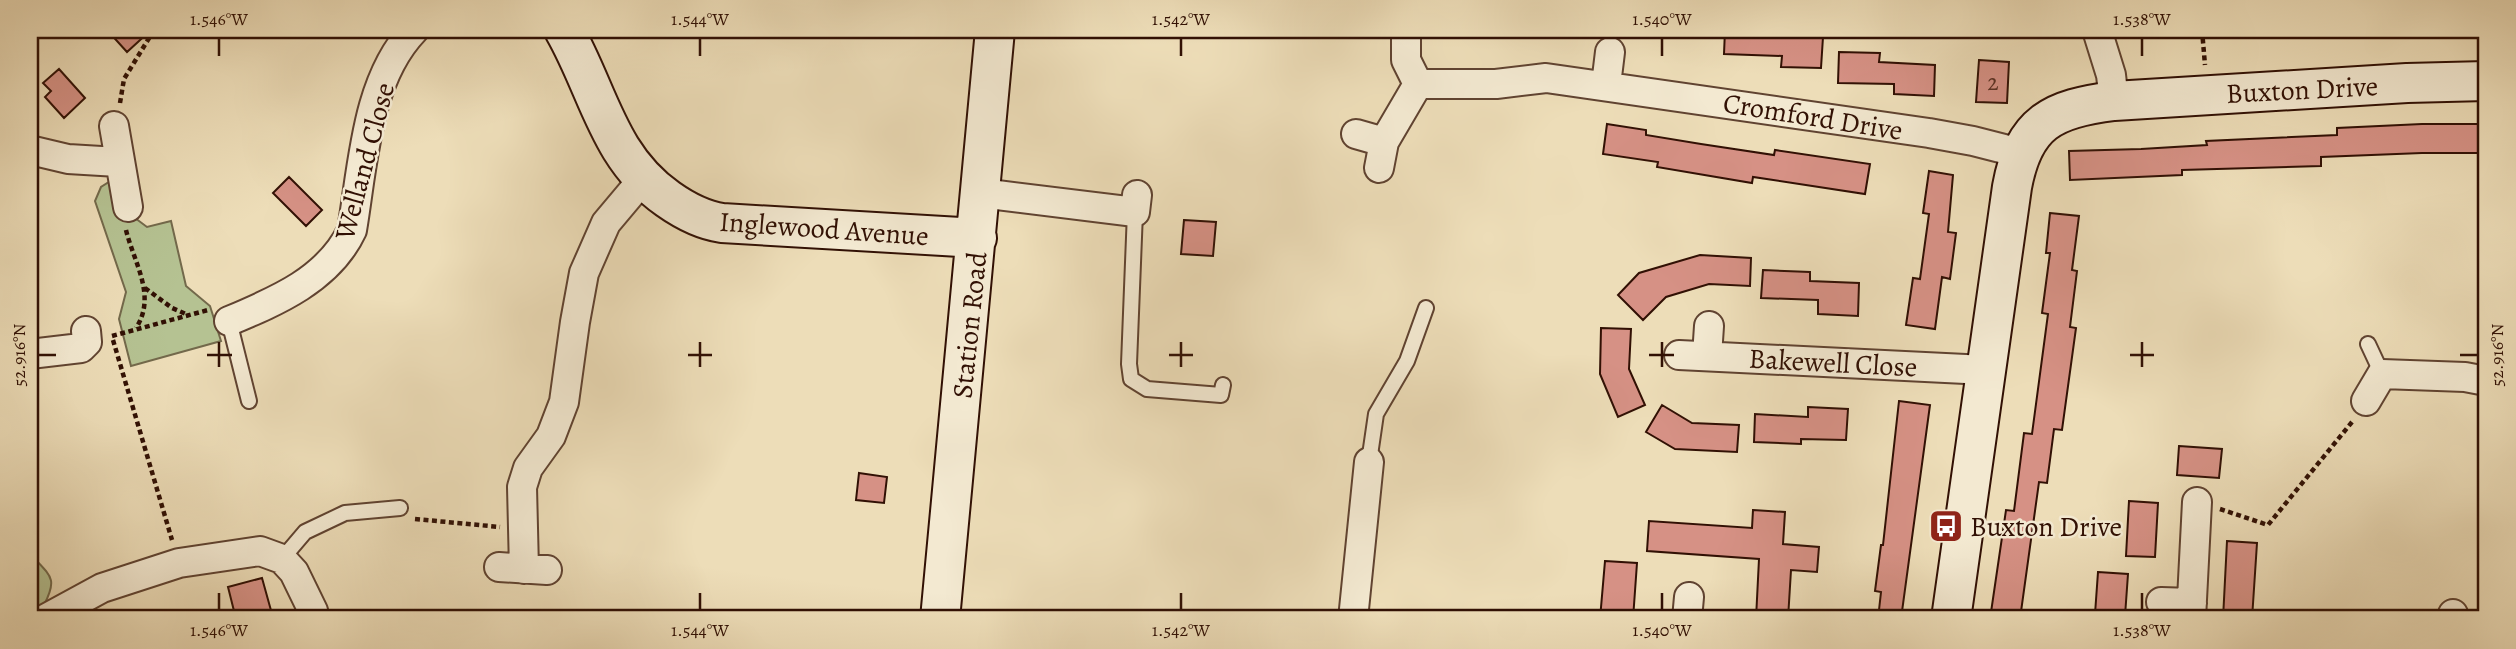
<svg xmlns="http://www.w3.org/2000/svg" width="2516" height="649" viewBox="0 0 2516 649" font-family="Alegreya,serif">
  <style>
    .green { fill: #b5c292; stroke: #73694b; stroke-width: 2 }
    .building { fill: #d69185; stroke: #311004; stroke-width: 2 }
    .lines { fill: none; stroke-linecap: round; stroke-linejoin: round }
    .lane-casing { stroke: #604331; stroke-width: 18 }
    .street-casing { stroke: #604331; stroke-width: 32 }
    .secondary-casing { stroke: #311004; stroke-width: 42 }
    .path { stroke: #311004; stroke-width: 4.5; stroke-dasharray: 5 3.5; stroke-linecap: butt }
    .lane { stroke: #f3e9d1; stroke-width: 14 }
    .street { stroke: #f3e9d1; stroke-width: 28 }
    .secondary { stroke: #f3e9d1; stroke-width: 38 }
    .ticks { fill: none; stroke: #311004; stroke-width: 2.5 }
    .labels { text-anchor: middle; stroke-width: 5; stroke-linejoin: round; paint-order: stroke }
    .number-label { font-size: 24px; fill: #5a3024 }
    .street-label { font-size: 28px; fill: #311004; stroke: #f3e9d1 }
    .poi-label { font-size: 28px; fill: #311004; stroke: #f3e9d1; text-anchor: start }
    .neatline { fill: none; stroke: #311004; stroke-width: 2.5 }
    .ticks-label { font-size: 18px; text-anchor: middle; fill: #311004 }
  </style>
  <rect width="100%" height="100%" fill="#edddb8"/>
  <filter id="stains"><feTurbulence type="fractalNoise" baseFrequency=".00286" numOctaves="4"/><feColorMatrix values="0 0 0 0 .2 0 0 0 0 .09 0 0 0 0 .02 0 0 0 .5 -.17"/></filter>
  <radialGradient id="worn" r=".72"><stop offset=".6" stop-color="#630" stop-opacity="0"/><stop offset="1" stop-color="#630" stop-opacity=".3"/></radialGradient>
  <path class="green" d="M112,180l7,26 28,21 24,-6 15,65 24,20 11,35 -90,25 -12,-47 7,-27 -31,-91 6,-14z
    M34,558c18,19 23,22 10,47l-14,2v-48z"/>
  <path class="building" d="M107,30h44l-24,22z
    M1725,30h40v5l58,2 -2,31 -40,-1 1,-11 -58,-2z
    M1839,52l41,1 -1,9 56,3 -1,31 -40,-2v-10l-56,-1z
    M1979,60l30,2 -2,41 -31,-1z
    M59,69l26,29 -21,20 -19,-21 6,-6 -8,-8z
    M1607,124l39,6v5l55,9 73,11 1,-5 95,14 -5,30 -112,-17 -1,6 -95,-16 1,-5 -55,-8z
    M2422,124h64v29h-64l-101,4v9l-139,4v5l-112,5 -1,-29 72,-2 66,-4 -1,-4 131,-6v-7z
    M1929,171l24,4 -5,57 8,1 -6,46 -8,-2 -7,52 -29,-4 7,-47 7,1 9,-65 -6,-1z
    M289,177l33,33 -16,16 -33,-33z
    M2050,213l29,3 -7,54 5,1 -7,56 6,1 -14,102 -8,-1 -7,54 -8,-1 -19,137h-30l16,-109 8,1 10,-78 8,1 16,-120 -6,-1 8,-60h-4z
    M1184,220l32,2 -3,34 -32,-2z
    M1700,255l51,3 -1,28 -41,-2 -43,13 -23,23 -25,-25 21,-22z
    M1763,270l47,2v9l49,2 -1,33 -40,-2v-14l-57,-2z
    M1601,328l30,1 -2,40 16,36 -27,12 -18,-43z
    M1899,401l31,4 -29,214h-23l3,-27 -6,-1 6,-46h2z
    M1662,405l30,18 47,2 -2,27 -62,-3 -29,-17z
    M1808,407l40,2 -2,31 -45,-1v5l-47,-2 1,-28 53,3z
    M2179,446l43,3 -3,29 -42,-3z
    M859,473l28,4 -3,26 -28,-3z
    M2129,501l29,2 -3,54 -29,-1z
    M1753,510l32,2 -2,32 36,3 -2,25 -26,-2 -3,49h-32l3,-60 -112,-8 2,-30 103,7z
    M2227,541l30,2 -5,76h-29z
    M1605,561l32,2 -4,56h-33z
    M2098,572l30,2 -3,42 -30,-2z
    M262,578l10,36 -21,5h-15l-8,-32z"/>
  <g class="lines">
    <g class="lane-casing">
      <path id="lane" d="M1135,212l-6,152 2,15 16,10 74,6 2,-10
        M229,321l20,80
        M2368,344l14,30
        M1369,462l7,-48 31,-53 19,-53
        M282,559l23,-27 40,-19 55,-5"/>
    </g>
    <g class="street-casing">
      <path id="street" d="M2097,30l14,45 3,26
        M1418,84h78l50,-6 383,55 44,8 47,12
        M1606,85l4,-33
        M114,126l14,81
        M1356,134l28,8
        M30,150l38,9 50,3
        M1379,168l5,-26 34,-58 -12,-24v-30
        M981,193l154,19 2,-17
        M229,321c48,-20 100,-42 123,-91 11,-65 14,-150 62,-200
        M30,354l51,-6 6,-6 -1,-11
        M1679,355l307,15
        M1707,356l2,-30
        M2366,401l16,-27 83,3 21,4
        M499,567l48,3
        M524,569l-2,-82 6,-19 23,-32 13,-34 11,-80 9,-49 22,-50 37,-44
        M2161,602l31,1
        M45,619l57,-31 77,-25 81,-12 22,8 12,13 19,39 2,8
        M1353,619l16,-157
        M1687,619l2,-22
        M2191,619l6,-117
        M2453,619v-5"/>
    </g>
    <g class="secondary-casing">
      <path id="secondary" d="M564,30c35,61 43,126 104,169 17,12 34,21 54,24l255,15
        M940,619l55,-589
        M1951,619l61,-432c12,-65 40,-78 102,-86l293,-18 79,-2"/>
    </g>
    <path class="path" d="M2202,30l3,35
      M120,103l4,-24 30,-49
      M126,230c8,33 31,66 10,98
      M145,288l27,20 14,6
      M112,336l96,-26
      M113,340l59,200
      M2220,509l48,16 84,-103
      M415,519l85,8"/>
    <use href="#lane" class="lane"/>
    <use href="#street" class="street"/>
    <use href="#secondary" class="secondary"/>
  </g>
  <path class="ticks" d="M219,38v18M700,38v18M1181,38v18M1662,38v18M2142,38v18M219,342v25M700,342v25M1181,342v25M1662,342v25M2142,342v25M38,355h18M207,355h25M688,355h24M1169,355h24M1649,355h25M2130,355h24M2460,355h18M219,593v17M700,593v17M1181,593v17M1662,593v17M2142,593v17"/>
  <defs>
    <g id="bus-square" transform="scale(1.75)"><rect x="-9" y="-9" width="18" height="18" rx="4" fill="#8f2418" stroke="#f3e9d1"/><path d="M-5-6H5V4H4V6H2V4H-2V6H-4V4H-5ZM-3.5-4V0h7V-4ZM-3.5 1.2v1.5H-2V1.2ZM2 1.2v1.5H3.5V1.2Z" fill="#fff"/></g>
  </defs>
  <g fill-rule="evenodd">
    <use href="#bus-square" x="1946" y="526"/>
  </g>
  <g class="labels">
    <g class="number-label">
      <text x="1993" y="90">2</text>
    </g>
    <g class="street-label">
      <text transform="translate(2302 89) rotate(-3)" y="10">Buxton Drive</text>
      <text transform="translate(1813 116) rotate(9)" y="10">Cromford Drive</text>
      <text transform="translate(364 161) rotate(-75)" y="10">Welland Close</text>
      <text transform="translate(824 228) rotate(4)" y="10">Inglewood Avenue</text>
      <text transform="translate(969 325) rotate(-84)" y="10">Station Road</text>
      <text transform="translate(1833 362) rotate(3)" y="10">Bakewell Close</text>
    </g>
    <g class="poi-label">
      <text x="1970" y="536">Buxton Drive</text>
    </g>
  </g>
  <rect width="2516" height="649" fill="none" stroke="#edddb8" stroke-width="77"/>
  <rect x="38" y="38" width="2440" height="572" class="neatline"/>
  <g class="ticks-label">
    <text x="219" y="25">1.546°W</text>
    <text x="700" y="25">1.544°W</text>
    <text x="1181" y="25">1.542°W</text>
    <text x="1662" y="25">1.540°W</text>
    <text x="2142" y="25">1.538°W</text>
    <text transform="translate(19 355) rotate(-90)" y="6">52.916°N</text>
    <text transform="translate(2497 355) rotate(-90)" y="6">52.916°N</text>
    <text x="219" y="636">1.546°W</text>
    <text x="700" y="636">1.544°W</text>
    <text x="1181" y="636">1.542°W</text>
    <text x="1662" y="636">1.540°W</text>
    <text x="2142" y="636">1.538°W</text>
  </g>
  <rect width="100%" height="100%" filter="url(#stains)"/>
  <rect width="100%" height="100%" fill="url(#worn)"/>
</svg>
